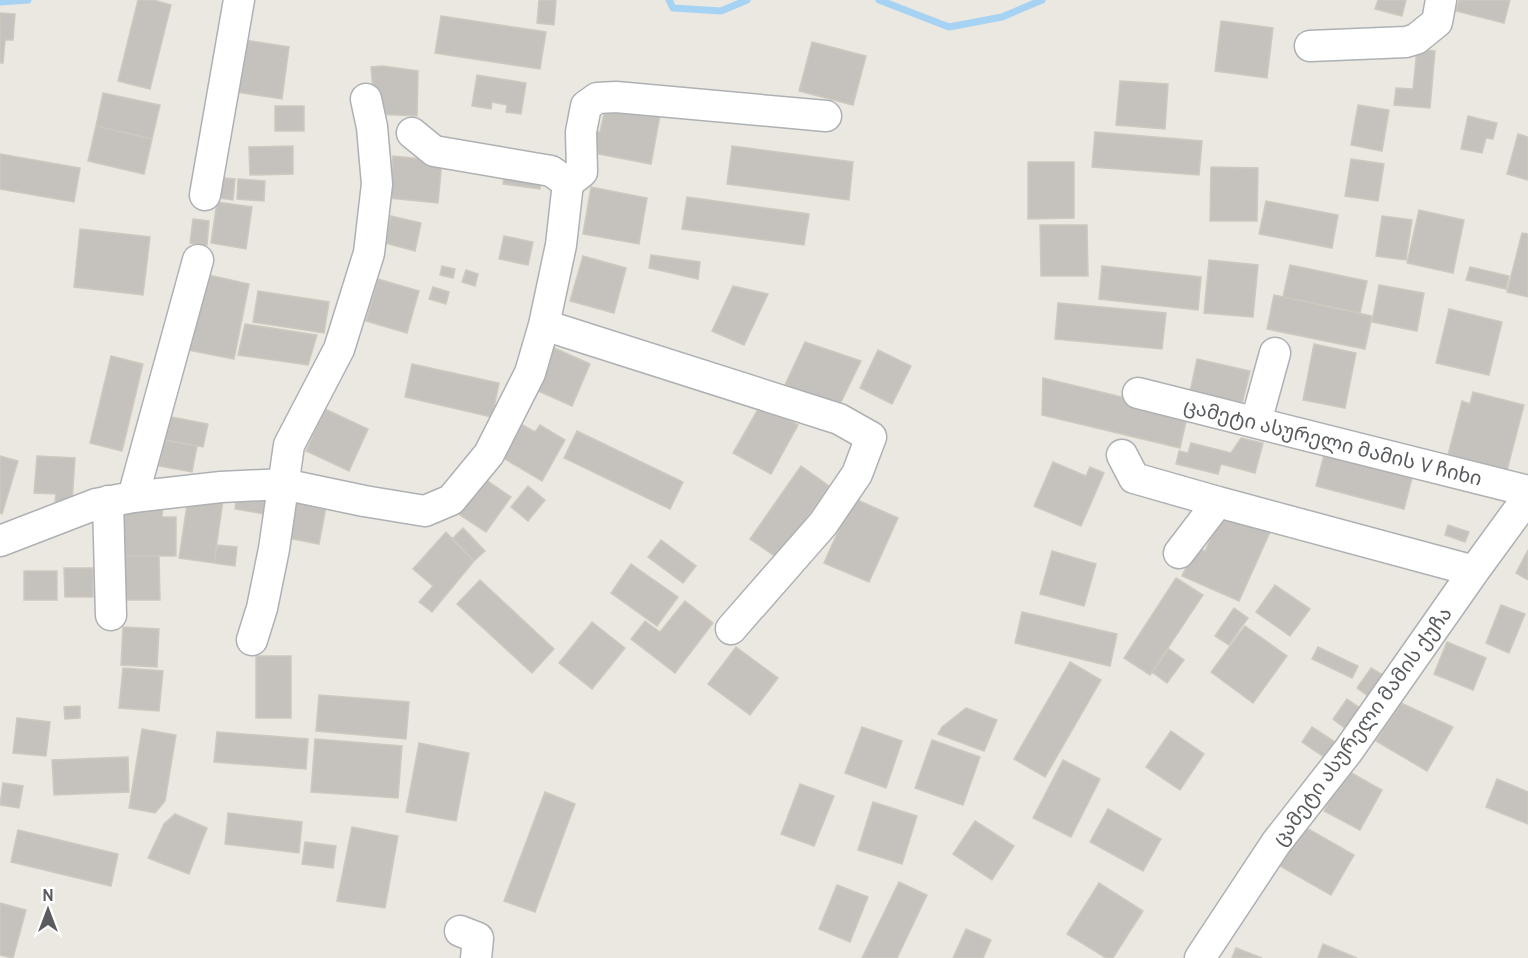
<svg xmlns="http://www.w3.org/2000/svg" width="1528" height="958" viewBox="0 0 1528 958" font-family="Overpass,'Noto Sans Georgian',sans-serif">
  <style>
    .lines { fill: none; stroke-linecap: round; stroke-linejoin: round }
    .stream { stroke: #a6d2f4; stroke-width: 7 }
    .building { fill: #c5c2bd; stroke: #cec9bf; stroke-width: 1.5 }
    .minor-casing { stroke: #aeb1b4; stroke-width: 33 }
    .minor { stroke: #fff; stroke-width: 30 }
    .labels { text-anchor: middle; stroke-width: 4.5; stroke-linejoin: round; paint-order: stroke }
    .street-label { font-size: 20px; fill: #595c5f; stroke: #fff }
  </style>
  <rect width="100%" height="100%" fill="#eae8e0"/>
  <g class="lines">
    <path class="stream" d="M669,0l4,8 48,3 26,-11
      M879,0l70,27 53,-10 40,-17
      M0,2l28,-2"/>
  </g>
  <path class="building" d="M138,0h16l17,5 -21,84 -32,-8z
    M539,0h17l-2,25 -17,-2z
    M1378,0h28l-4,16 -27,-7z
    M1459,0h51l-6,23 -48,-12z
    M0,13l15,1 -2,26h-8l-2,23h-3z
    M441,16l105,16 -6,37 -105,-16z
    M1221,21l52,7 -6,50 -52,-7z
    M245,40l44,7 -7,52 -45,-7z
    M812,42l54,14 -13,49 -54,-14z
    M1417,49l18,2 -5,57 -36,-3 2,-17 17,1z
    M382,66l36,5 -1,45 -42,-2 -4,-47z
    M477,75l49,8 -5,31 -15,-2 1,-7 -15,-3 -1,7 -19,-3z
    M1120,81l48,3 -3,45 -49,-4z
    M103,93l57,12 -8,34 -56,-13z
    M606,105l54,10 -9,49 -63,-12 4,-21 8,1z
    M1358,105l31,5 -7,41 -31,-6z
    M275,106h29v25h-29z
    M1468,116l29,7 -4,16 -7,-1 -4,15 -21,-4z
    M96,126l56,13 -8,35 -56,-13z
    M1095,132l107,9 -3,34 -107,-8z
    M1518,134l10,3v43l-21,-6z
    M293,146v28l-43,1 -1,-28z
    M732,146l121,16 -4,38 -122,-16z
    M0,154l80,14 -6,34 -74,-13z
    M393,156l49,5 -4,42 -49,-5z
    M1351,159l33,5 -6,37 -33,-5z
    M1028,162h46v56l-46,1z
    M1211,167l47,1 -1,53h-47z
    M505,170l36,5 -1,14 -37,-5z
    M214,177l21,2 -2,21 -21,-3z
    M238,179l27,2 -1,20 -27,-2z
    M591,187l56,11 -8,46 -56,-10z
    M687,197l122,17 -5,31 -122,-16z
    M1266,201l72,14 -6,33 -73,-14z
    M217,202l35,5 -6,42 -35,-6z
    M1419,210l45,10 -11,53 -46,-10z
    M391,216l30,7 -6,28 -30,-8z
    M1382,216l30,4 -6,40 -30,-4z
    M193,219l16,2 -2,24 -17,-2z
    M1040,225h47l1,51h-47z
    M80,229l70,8 -7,58 -69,-8z
    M1522,233l6,1v63l-21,-5z
    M504,236l29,6 -5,23 -29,-6z
    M651,255l49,7 -2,17 -49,-11z
    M583,256l43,12 -12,45 -44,-12z
    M1209,260l49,5 -5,52 -49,-4z
    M1290,265l77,16 -7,32 -77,-16z
    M442,266l13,3 -2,9 -13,-3z
    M1102,266l99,11 -3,33 -99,-11z
    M1470,267l39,9 -3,13 -40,-9z
    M466,270l12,4 -3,12 -13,-4z
    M204,274l45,10 -15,75 -46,-9z
    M378,279l41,12 -12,42 -41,-12z
    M1379,285l45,8 -7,38 -45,-9z
    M733,286l35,8 -24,51 -32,-14z
    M433,287l16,5 -3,12 -17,-5z
    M258,291l71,11 -5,31 -71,-11z
    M1274,295l98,21 -7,33 -98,-20z
    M1058,303l108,10 -4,36 -107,-10z
    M1449,309l53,13 -13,53 -53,-12z
    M245,324l72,11 -9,30 -70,-10z
    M805,342l56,19 -22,45 -55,-19z
    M1314,344l42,9 -11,55 -42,-8z
    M552,347l38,17 -18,42 -38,-17z
    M878,350l33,16 -19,38 -32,-16z
    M111,356l32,8 -21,87 -32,-8z
    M1197,359l53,12 -8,33 -52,-12z
    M412,364l87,19 -7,34 -87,-20z
    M1043,378l145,35 -8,35 -138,-33z
    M1473,392l51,13 -17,65 -59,-15 14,-54 8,3z
    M761,404l37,21 -27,49 -38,-21z
    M325,409l43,20 -19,42 -43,-20z
    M166,416l42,8 -5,23 -42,-8z
    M519,423l16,9 5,-7 25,15 -23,41 -42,-25z
    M577,431l106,51 -13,27 -106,-51z
    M1241,438l22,5 -8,30 -34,-9 -3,10 -42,-10 3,-13 9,2 3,-10 40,10z
    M164,440l33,6 -5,26 -33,-6z
    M1324,455l88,23 -8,31 -88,-23z
    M0,456l18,5 -16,53 -2,-1z
    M37,456l38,2 -3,45 -17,-2 1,-7 -22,-1z
    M1053,462l33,14 4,-9 14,6 -23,53 -47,-20z
    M801,466l28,20 -50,73 -29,-20z
    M482,477l29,20 -25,35 -29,-19z
    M528,486l17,14 -17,21 -17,-14z
    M237,493l37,1 -4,21 -35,-6z
    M291,495l36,7 -8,42 -37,-7z
    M853,498l45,20 -29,64 -45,-19z
    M223,500l-9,63 -35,-5 8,-53z
    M163,504l-1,13h14v39h-61v-46z
    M1237,519l34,11 -32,71 -57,-25 14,-29 9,4 14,-30z
    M1448,525l21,7 -4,10 -20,-7z
    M463,528l22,23 -11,10 -22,-22z
    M446,532l28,29 -42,51 -13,-10 14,-16 -20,-17z
    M661,540l35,26 -13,17 -35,-26z
    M217,545l20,2 -2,19 -21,-3z
    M1528,550v30l-12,-7z
    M1052,551l44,13 -12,42 -44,-12z
    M115,556h44l1,44h-44z
    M631,564l47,33 -21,29 -46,-33z
    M64,568h29v29h-28z
    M24,571h33v29h-33z
    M1176,578l27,17 -53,80 -26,-17z
    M480,580l74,69 -22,24 -75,-69z
    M1275,585l35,24 -20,27 -34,-24z
    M685,601l28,22 -38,50 -44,-34 14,-18 15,11z
    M1501,605l24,9 -16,39 -23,-10z
    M1234,608l14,10 -19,27 -14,-9z
    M1022,612l95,22 -7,32 -95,-23z
    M592,622l33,26 -33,41 -33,-26z
    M1245,626l42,30 -34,47 -42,-31z
    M123,627l36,2 -2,38 -36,-2z
    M1447,642l39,16 -13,32 -39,-16z
    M736,647l42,31 -28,37 -42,-31z
    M1318,647l40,19 -6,12 -40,-19z
    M1169,649l15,11 -17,23 -15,-11z
    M256,656h35v62h-35z
    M1070,662l31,18 -56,97 -31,-18z
    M123,668l40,3 -4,40 -40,-3z
    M1371,668l12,7 -15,21 -11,-8z
    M319,695l90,7 -3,37 -90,-8z
    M1347,699l13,9 -14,21 -13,-10z
    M1401,703l52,24 -26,44 -51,-30z
    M80,706v12l-15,1 -1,-12z
    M966,708l31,12 -13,31 -46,-17 4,-7z
    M17,718l33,4 -4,34 -33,-3z
    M862,727l40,14 -16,47 -41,-15z
    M1312,727l23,15 -11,15 -22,-15z
    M142,729l34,6 -11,66 -10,12 -26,-5z
    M1171,731l33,23 -24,36 -34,-23z
    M217,732l91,7 -2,30 -92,-7z
    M315,739l87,7 -4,52 -87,-6z
    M932,740l48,17 -17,48 -48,-17z
    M419,743l50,10 -13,68 -50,-9z
    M128,757l1,35 -75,3 -2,-35z
    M1063,760l37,19 -29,58 -38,-19z
    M1346,770l36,20 -22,40 -36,-19z
    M1497,779l31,13v32l-42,-17z
    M3,783l20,3 -4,22 -19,-3z
    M800,784l34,12 -20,50 -33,-12z
    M545,792l30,12 -40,108 -31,-11z
    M873,802l44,14 -15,48 -44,-14z
    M1108,809l53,30 -18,32 -53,-29z
    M228,813l74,9 -3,31 -74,-9z
    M175,814l32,14 -18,46 -41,-16 16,-34z
    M975,821l39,25 -22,34 -39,-26z
    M1303,826l51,29 -23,40 -51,-29z
    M352,827l46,9 -13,72 -48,-7z
    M18,830l100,24 -7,32 -100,-24z
    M305,842l31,4 -3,22 -31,-4z
    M899,882l28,13 -30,63h-35z
    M1099,883l44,28 -30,47h-7l-39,-24z
    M837,885l31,12 -18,45 -31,-13z
    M0,903l26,7 -13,48 -13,-3z
    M966,929l25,11 -8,18h-30z
    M1323,944l34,14h-39z
    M1236,948l26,10h-30z"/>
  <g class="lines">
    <g class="minor-casing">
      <path id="minor" d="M1310,46l96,-4 10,-3 21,-17 4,-22
        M568,183l14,-11 -1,-40 5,-26 11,-8 19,-1 210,19
        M205,195l34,-195
        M544,325l295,94 32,18 -14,37 -34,50 -92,105
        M1138,393l390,98
        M1256,422l19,-69
        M1122,455l12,23 84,24
        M133,497l65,-237
        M108,501l3,114
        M0,541l96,-37 37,-7 88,-10 62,-3 81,17 61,10 26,-11 38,-46 41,-81 14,-48 17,-80 7,-62 -17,-12 -117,-20 -22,-18
        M1179,553l39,-51 256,69
        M252,640l10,-32 12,-59 15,-104 50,-96 30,-96 8,-69 -5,-57 -6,-28
        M460,931l18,7 -2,20
        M1200,958l76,-115 72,-92 126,-180 54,-74"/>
    </g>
    <use href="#minor" class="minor"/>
  </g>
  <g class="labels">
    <g class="street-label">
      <text transform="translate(1333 442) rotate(14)" y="7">ცამეტი ასურელი მამის V ჩიხი</text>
      <text transform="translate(1362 726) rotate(-54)" y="7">ცამეტი ასურელი მამის ქუჩა</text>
    </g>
  </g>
  <g transform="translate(48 910)" stroke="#ffffff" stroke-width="4.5" paint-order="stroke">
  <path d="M0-4.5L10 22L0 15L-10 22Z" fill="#595c5f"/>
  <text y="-9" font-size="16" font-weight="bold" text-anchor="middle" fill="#595c5f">N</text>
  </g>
</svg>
